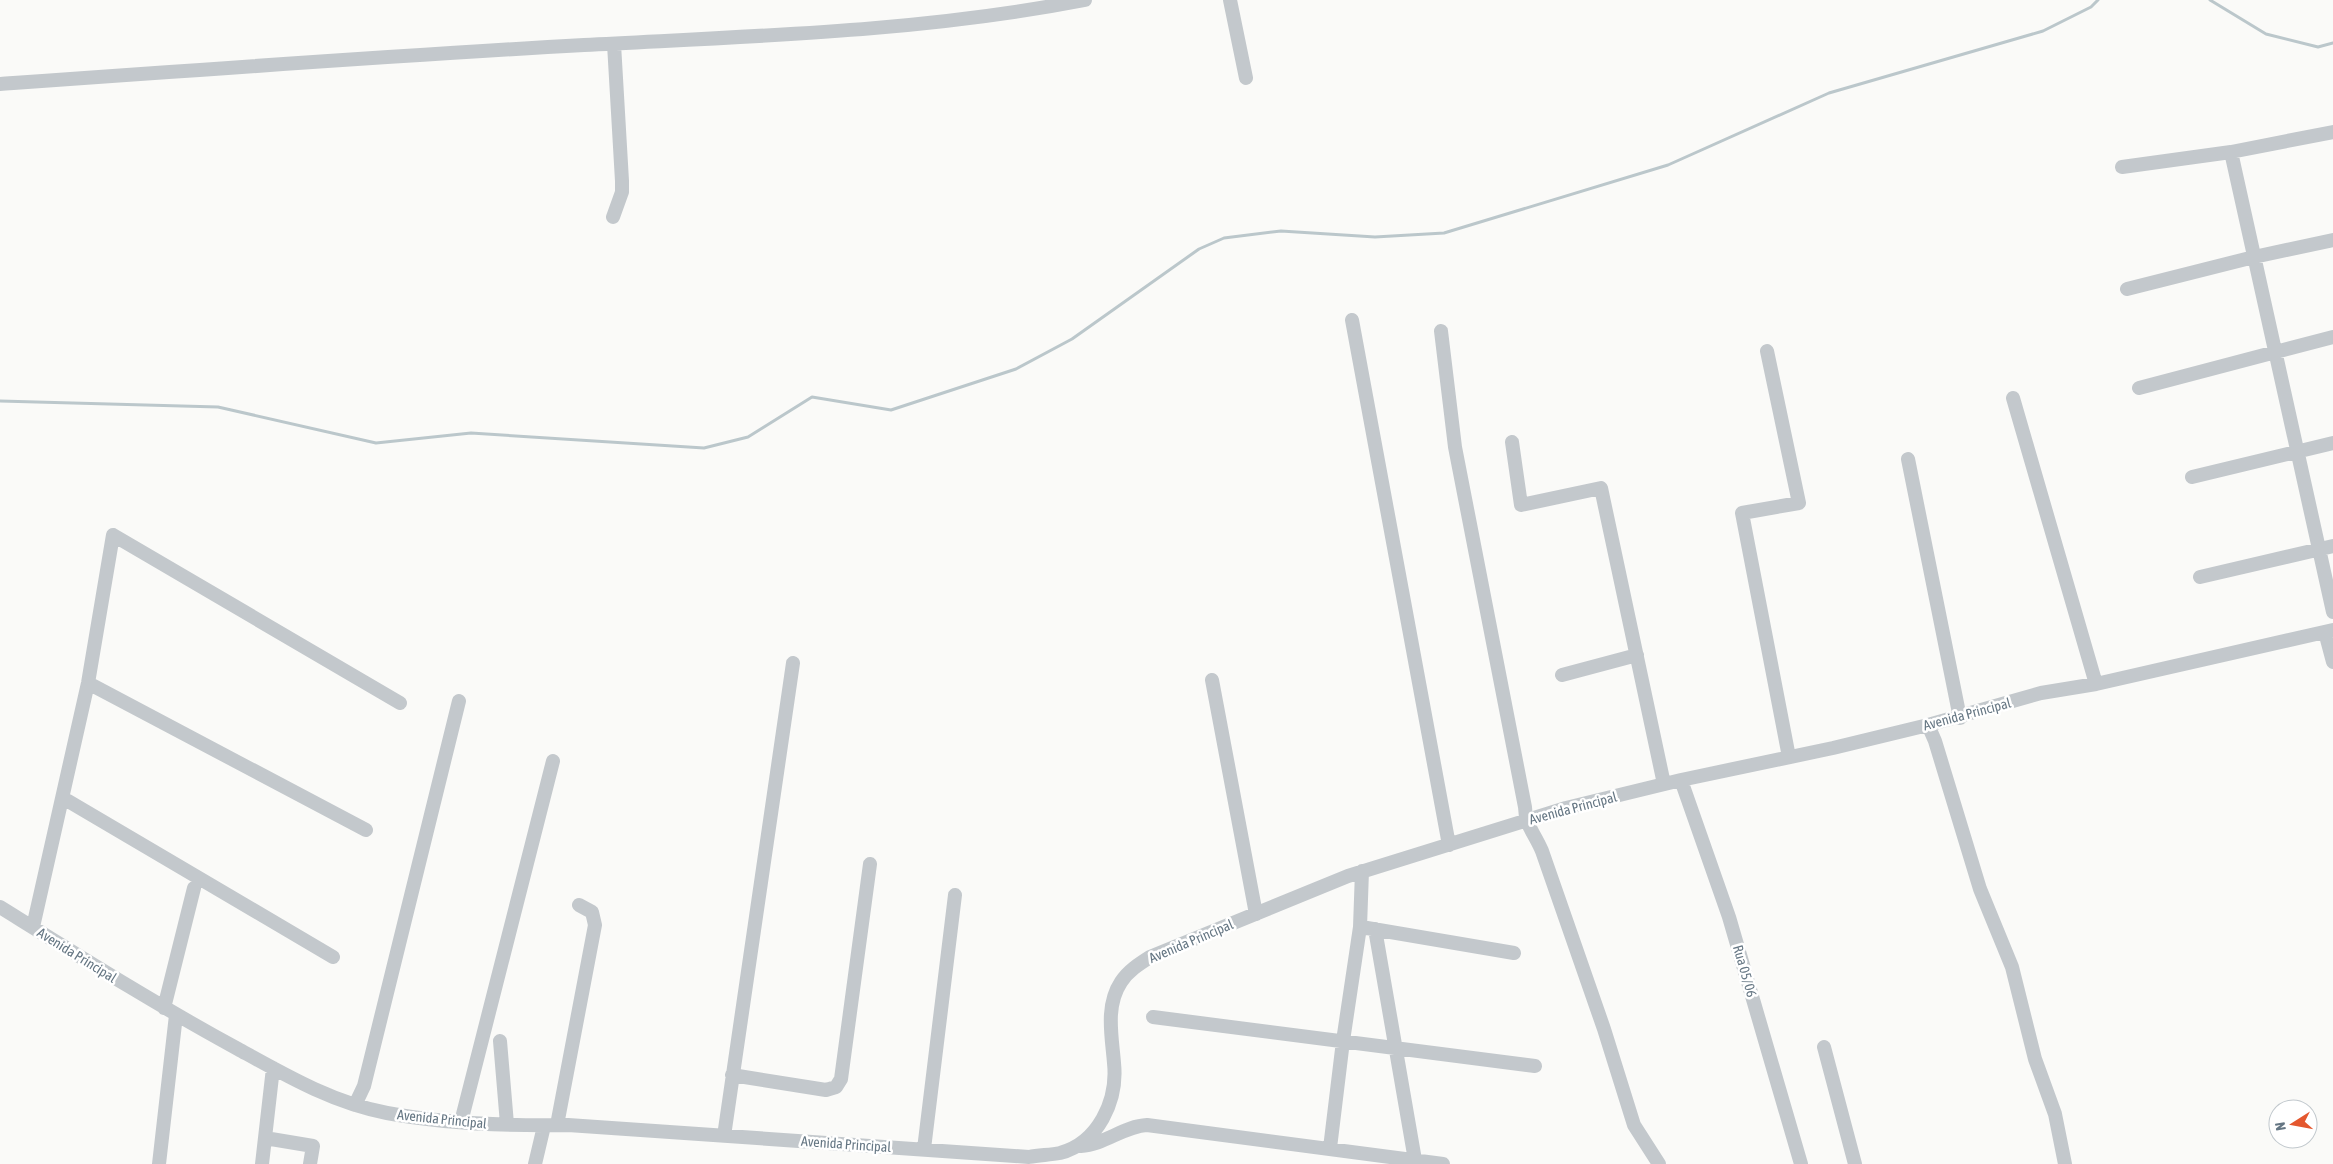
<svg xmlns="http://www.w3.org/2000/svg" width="2333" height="1164" viewBox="0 0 2333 1164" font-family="'Asap Condensed',sans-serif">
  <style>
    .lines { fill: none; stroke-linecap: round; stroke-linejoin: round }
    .stream { stroke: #bbc7cb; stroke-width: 3 }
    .minor { stroke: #c3c8cc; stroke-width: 14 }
    .labels { text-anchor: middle; stroke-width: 5; stroke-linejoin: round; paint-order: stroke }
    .street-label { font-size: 14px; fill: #657683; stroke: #fff }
  </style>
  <rect width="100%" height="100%" fill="#fafaf8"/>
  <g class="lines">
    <path class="stream" d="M2210,0l56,34 52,13 15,-4
      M0,401l218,6 158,36 95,-10 233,15 44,-11 64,-40 79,13 125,-41 56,-30 127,-90 25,-11 57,-7 94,6 69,-4 224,-68 161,-72 214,-62 48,-24 7,-7"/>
    <path class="minor" d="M1230,0l16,78
      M0,84c195,-14 389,-28 584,-39 168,-9 336,-13 501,-45
      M2231,152l102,460
      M2122,167l109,-15 102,-20
      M613,217l9,-25v-11l-8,-137
      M2127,289l127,-32 79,-17
      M1352,320l97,525
      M1441,331l14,116 70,360c0,18 10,27 17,44l62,178 30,96 25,39
      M1767,351l32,152 -57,10 47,244
      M2139,388l194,-51
      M2013,398l83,286
      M1512,442l9,63 80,-17 63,296
      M1908,459l52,259
      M2192,477l141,-34
      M2200,577l133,-31
      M2325,632l8,30
      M1562,675l75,-20
      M1212,680l44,234
      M88,683l278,147
      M1928,725l7,16 45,148 32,78 23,92 20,55 10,50
      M1681,780l48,137 72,247
      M63,798l270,159
      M0,907c79,49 157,98 238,142 47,26 95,54 149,64 59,11 121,13 181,12l461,32c10,-2 21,-2 31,-4 38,-10 58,-52 54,-90 -2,-26 -9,-57 7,-81 7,-11 18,-18 29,-25l198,-81 218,-68 115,-28 152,-32 95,-23 113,-32 55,-9 237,-54
      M33,927l55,-244 25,-148 287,168
      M1367,928l147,25
      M1375,929l40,231
      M164,1008l30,-120
      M1153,1017l382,49
      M500,1041l7,83
      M1824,1047l31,117
      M732,1075l94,15 10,-3 5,-8 29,-215
      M355,1105l9,-19 95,-385
      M461,1122l92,-361
      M557,1125l38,-200 -3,-13 -13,-7
      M724,1136l69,-473
      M265,1138l48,8 -3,18
      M1081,1146c23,-1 43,-20 66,-21l296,39
      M1330,1148l13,-107 17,-114 2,-56
      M924,1149l31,-254
      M159,1164l17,-149
      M262,1164l11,-96
      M535,1164l9,-38"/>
  </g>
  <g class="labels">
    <g class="street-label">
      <text transform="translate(1967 714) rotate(-15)" y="5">Avenida Principal</text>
      <text transform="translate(1573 808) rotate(-15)" y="5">Avenida Principal</text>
      <text transform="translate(1191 941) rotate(-23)" y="5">Avenida Principal</text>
      <text transform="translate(77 955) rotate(32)" y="5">Avenida Principal</text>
      <text transform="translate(1745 971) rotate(74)" y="5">Rua 05/06</text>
      <text transform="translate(442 1119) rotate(6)" y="5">Avenida Principal</text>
      <text transform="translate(846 1144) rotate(4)" y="5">Avenida Principal</text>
    </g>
  </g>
  <g transform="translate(2293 1124) rotate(259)"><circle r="24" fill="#ffffff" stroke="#c1c8cd"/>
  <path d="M0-4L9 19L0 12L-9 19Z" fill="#e4572e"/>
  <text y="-8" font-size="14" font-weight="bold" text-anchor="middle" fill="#657683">N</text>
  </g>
</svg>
